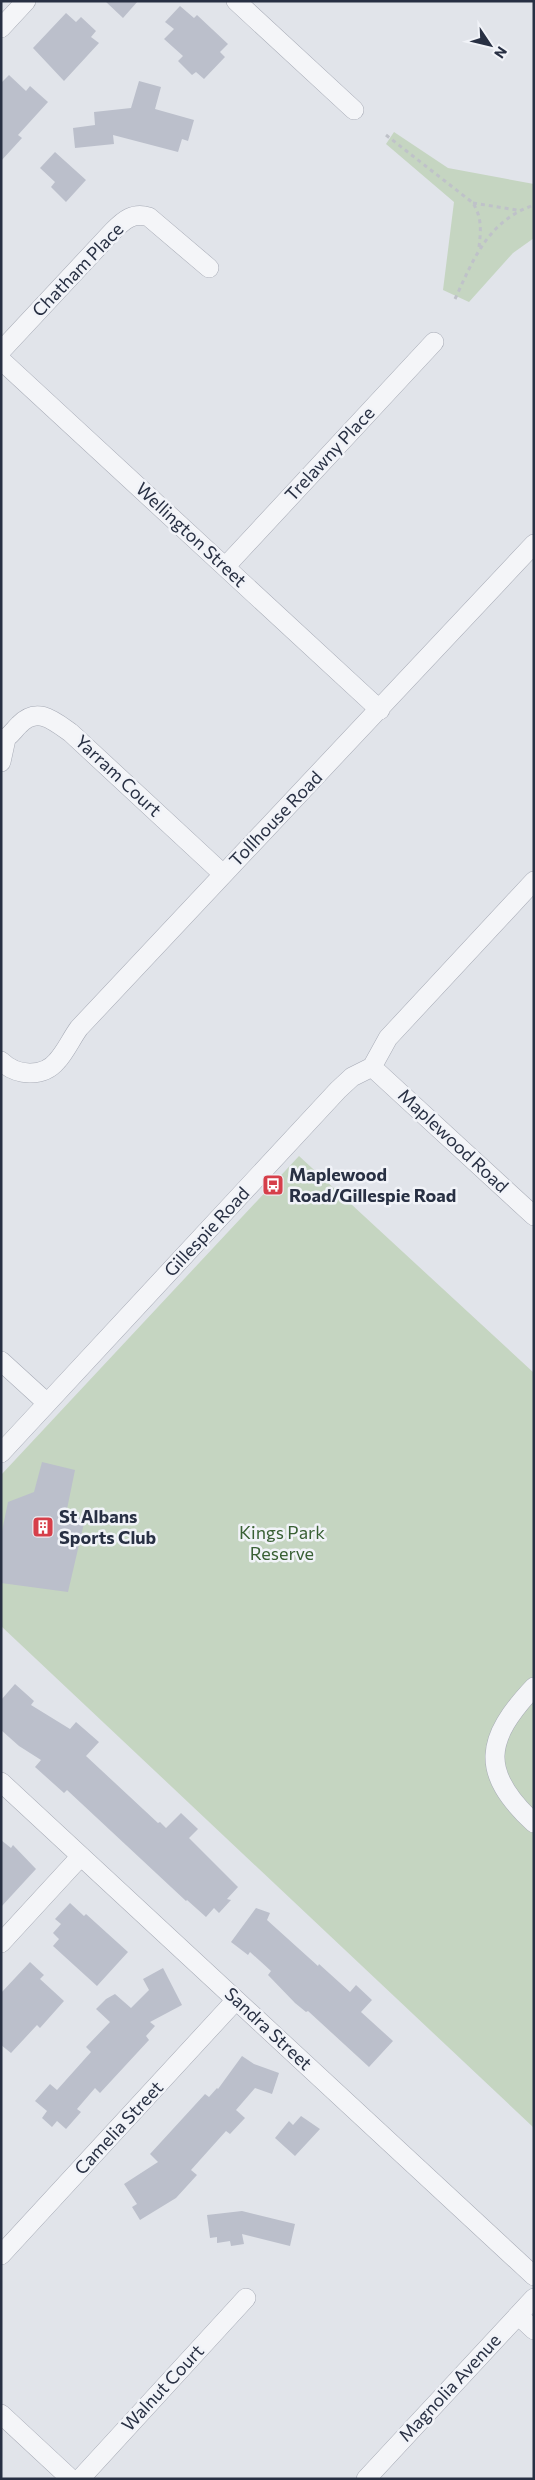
<svg xmlns="http://www.w3.org/2000/svg" width="535" height="2480" viewBox="0 0 535 2480" font-family="Commissioner,sans-serif">
  <style>
    .green { fill: #c5d5c1 }
    .building { fill: #bbbfcb }
    .lines { fill: none; stroke-linecap: round; stroke-linejoin: round }
    .minor-casing { stroke: #a6aab5; stroke-width: 20 }
    .path { stroke: #bfc2c9; stroke-width: 3; stroke-dasharray: 4 4; stroke-linecap: butt }
    .minor { stroke: #f4f5f8; stroke-width: 19 }
    .labels { text-anchor: middle; stroke-width: 5; stroke-linejoin: round; paint-order: stroke }
    .street-label { font-size: 18px; fill: #283043; stroke: #f1f3f8 }
    .poi-label { font-size: 18px; font-weight: bold; fill: #283043; stroke: #f1f3f8; text-anchor: start }
    .park-label { font-size: 18px; fill: #396034; stroke: #f1f3f8 }
  </style>
  <rect width="100%" height="100%" fill="#e1e4ea"/>
  <path class="green" d="M394,132l54,36 86,16v54l-21,15 -44,49 -26,-12 11,-88 -68,-58z
    M299,1156l235,217 -1,754 -532,-501v-151z"/>
  <path class="building" d="M105,1h33l-15,17z
    M180,6l14,12 3,-3 31,29 -8,8 5,5 -21,22 -8,-7 -4,3 -14,-14 5,-5 -19,-17 10,-10 -9,-7z
    M66,13l10,9 5,-5 15,14 -5,6 8,6 -35,38 -31,-33z
    M9,75l17,16 4,-5 18,16 -30,33 4,3 -21,23v-78z
    M139,81l22,6 -6,22 39,11 -6,21 -6,-2 -4,13 -65,-17 1,9 -39,4 -2,-20 22,-3 -1,-13 37,-4z
    M55,152l31,28 -20,22 -15,-15 4,-5 -15,-14z
    M42,1462l33,8 -9,44 19,5 -17,73 -67,-9v-47l7,-34 26,-10z
    M15,1684l19,17 -3,4 39,24 6,-7 23,20 -13,14 72,67 2,-1 6,6 15,-15 17,16 -9,9 49,49 -11,12 4,1 -12,13 -5,-5 -8,9 -19,-17 -1,1 -119,-111 -3,3 -29,-26 6,-7 -22,-14 -18,-16v-30z
    M1,1840l10,8 2,-3 23,24 -35,38z
    M70,1903l14,13 2,-2 42,38 -31,34 -44,-40 6,-7 -6,-6 8,-9 -6,-5z
    M256,1908l14,5 -3,7 51,46 1,-2 31,28 6,-7 16,15 -11,12 32,29 -24,26 -61,-56 -2,1 -11,-9 -27,-28 3,-4 -21,-19 -2,3 -17,-13z
    M30,1962l14,13 -4,4 24,22 -24,27 -3,-3 -26,28 -10,-8v-52z
    M163,1968l19,37 -32,17 5,4 -9,10 3,4 -49,53 -5,-5 -18,21 4,3 -15,17 -9,-8 -5,6 -10,-9 5,-7 -12,-10 15,-17 7,6 34,-38 -5,-5 24,-25 -14,-13 10,-10 9,-5 16,14 18,-18 -6,-11z
    M242,2056l12,8 25,9 -7,21 -17,-6 -19,22 9,8 -15,16 -4,-3 -35,39 6,5 -21,23 -36,22 -8,-13 5,-3 -13,-20 34,-22 -8,-8 55,-60 4,3 8,-9 1,1z
    M301,2116l19,13 -25,27 -20,-18 14,-17 4,4z
    M242,2211l53,13 -5,22 -48,-12 2,10 -13,2 -1,-5 -13,2v-6l-7,1 -3,-23z"/>
  <g class="lines">
    <g class="minor-casing">
      <path id="minor" d="M236,1l118,109
        M1,28l25,-27
        M1,351l112,-120c11,-11 20,-19 36,-14l60,51
        M1,360l379,350
        M225,567l209,-225
        M1,741c8,-3 12,-10 18,-16 18,-19 34,-5 52,8l152,141
        M1,762l5,-23
        M1,1061c15,15 42,17 56,0 9,-10 14,-22 22,-33l455,-484
        M372,1067l162,149
        M1,1361l46,42
        M1,1453l337,-363 14,-13 20,-10 16,-29 146,-157
        M534,1687c-49,52 -55,85 0,136
        M1,1782l533,494
        M1,1943l80,-87
        M1,2255l235,-255
        M518,2315l16,15
        M1,2414l70,65
        M80,2479l166,-181
        M366,2479l168,-181"/>
    </g>
    <path class="path" d="M386,135l87,68c9,15 8,27 6,44
      M473,203l44,7
      M455,299c19,-41 33,-78 79,-94"/>
    <use href="#minor" class="minor"/>
  </g>
  <defs>
    <g id="bus-square" transform="scale(1.125)"><rect x="-9" y="-9" width="18" height="18" rx="4" fill="#d63f4a" stroke="#f1f3f8"/><path d="M-5-6H5V4H4V6H2V4H-2V6H-4V4H-5ZM-3.5-4V0h7V-4ZM-3.5 1.2v1.5H-2V1.2ZM2 1.2v1.5H3.5V1.2Z" fill="#fff"/></g>
    <g id="building-square" transform="scale(1.125)"><rect x="-9" y="-9" width="18" height="18" rx="4" fill="#d63f4a" stroke="#f1f3f8"/><path d="M-4-6H4V6H1V3H-1V6H-4ZM-2.5-4.3h1.7v1.8h-1.7ZM.8-4.3h1.7v1.8H.8ZM-2.5-1h1.7V.8h-1.7ZM.8-1h1.7V.8H.8Z" fill="#fff"/></g>
  </defs>
  <g fill-rule="evenodd">
    <use href="#bus-square" x="273" y="1185"/>
    <use href="#building-square" x="43" y="1527"/>
  </g>
  <g class="labels">
    <g class="street-label">
      <text transform="translate(78 270) rotate(-46)" y="6">Chatham Place</text>
      <text transform="translate(330 454) rotate(-47)" y="6">Trelawny Place</text>
      <text transform="translate(191 535) rotate(43)" y="6">Wellington Street</text>
      <text transform="translate(118 776) rotate(43)" y="6">Yarram Court</text>
      <text transform="translate(276 819) rotate(-46)" y="6">Tollhouse Road</text>
      <text transform="translate(453 1141) rotate(43)" y="6">Maplewood Road</text>
      <text transform="translate(207 1232) rotate(-47)" y="6">Gillespie Road</text>
      <text transform="translate(268 2029) rotate(43)" y="6">Sandra Street</text>
      <text transform="translate(119 2128) rotate(-47)" y="6">Camelia Street</text>
      <text transform="translate(163 2388) rotate(-47)" y="6">Walnut Court</text>
      <text transform="translate(450 2388) rotate(-47)" y="6">Magnolia Avenue</text>
    </g>
    <g class="poi-label">
      <text x="289" y="1181">Maplewood<tspan x="289" dy="21">Road/Gillespie Road</tspan></text>
      <text x="59" y="1523">St Albans<tspan x="59" dy="21">Sports Club</tspan></text>
    </g>
    <g class="park-label">
      <text x="282" y="1539">Kings Park<tspan x="282" dy="21">Reserve</tspan></text>
    </g>
  </g>
  <rect width="535" height="2480" fill="none" stroke="#283043" stroke-width="5"/>
  <g transform="translate(490 45) rotate(125)" stroke="#f1f3f8" stroke-width="4" paint-order="stroke">
  <path d="M0-4L9 19L0 12L-9 19Z" fill="#283043"/>
  <text y="-8" font-size="14" font-weight="bold" text-anchor="middle" fill="#283043">N</text>
  </g>
</svg>
